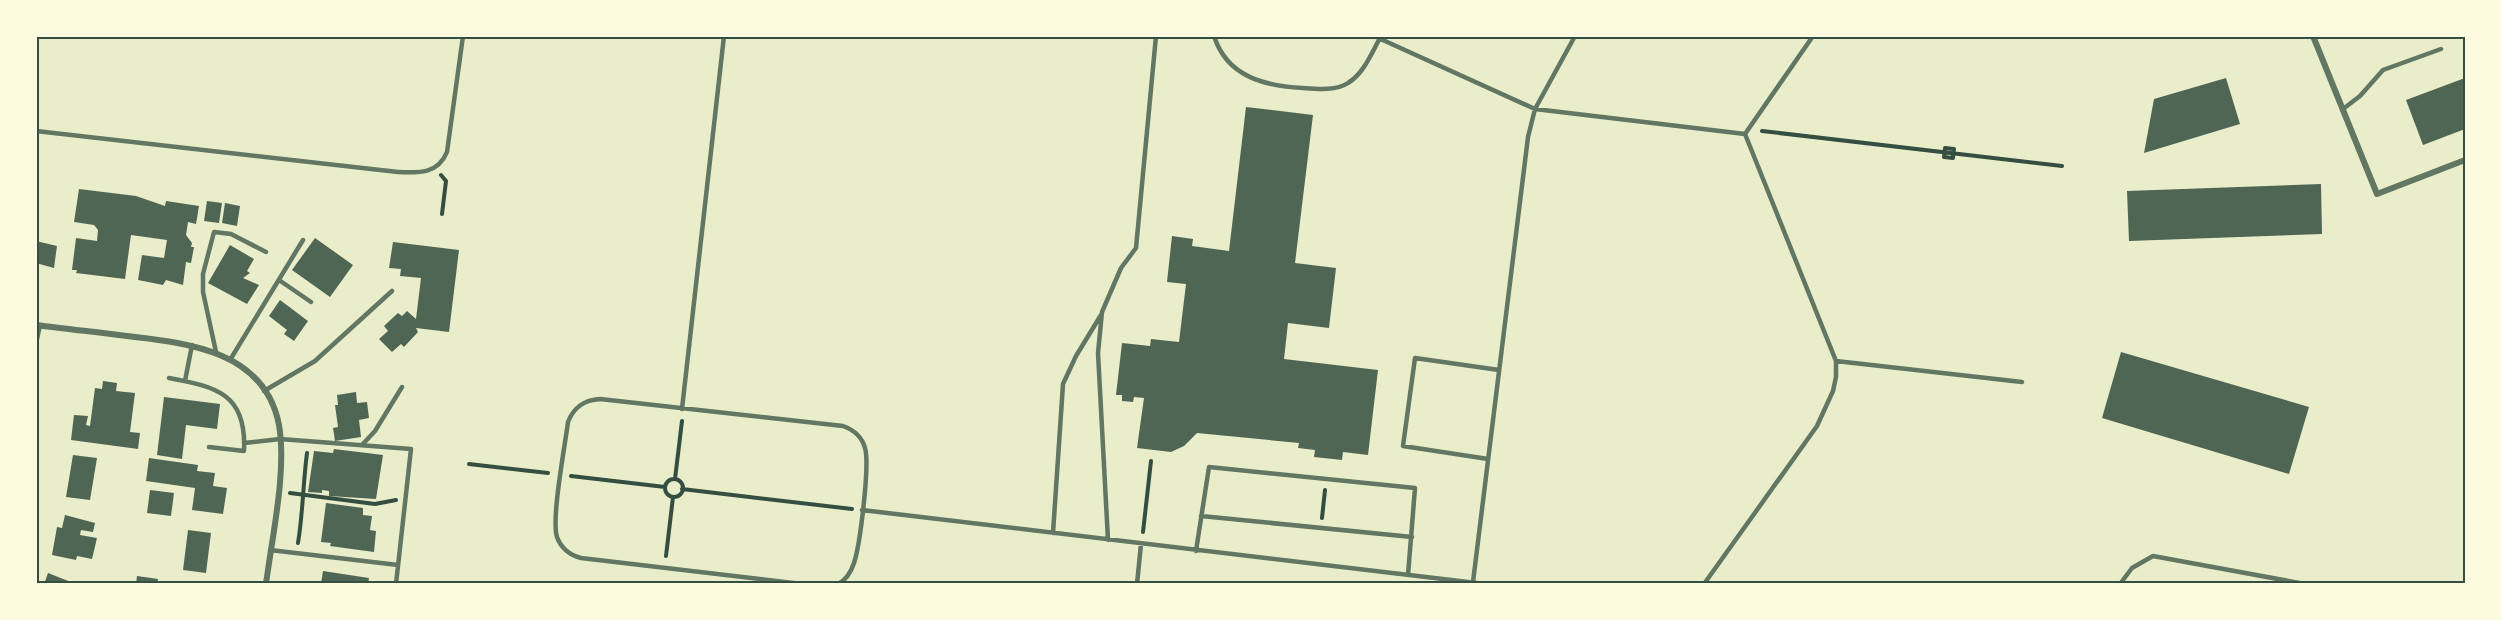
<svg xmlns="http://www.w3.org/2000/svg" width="2501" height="620" viewBox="0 0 2501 620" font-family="Helvetica,sans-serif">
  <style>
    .building { fill: #4f6655 }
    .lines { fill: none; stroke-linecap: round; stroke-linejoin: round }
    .path { stroke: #344e41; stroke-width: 4 }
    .service { stroke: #617663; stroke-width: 4.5 }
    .minor { stroke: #617663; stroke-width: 6 }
    .neatline { fill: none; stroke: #344e41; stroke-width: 2 }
  </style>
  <rect width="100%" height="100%" fill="#e9edc9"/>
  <path class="building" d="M2226,78l14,46 -96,29 10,-54z
    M2465,78v51l-42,16 -17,-45z
    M1246,107l67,8 -18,148 41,5 -7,60 -41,-5 -4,36 94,11 -10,85 -25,-3 -1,8 -28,-3 1,-7 -17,-2 1,-5 -102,-10 -13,13 -13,6 -34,-4 7,-50 -10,-1 -1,5 -11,-1v-6h-6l6,-52 28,3 1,-7 28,3 7,-58 -19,-2 5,-46 21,3 -1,7 37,5z
    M2321,184l1,50 -193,7 -2,-50z
    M79,189l57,7 29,10 1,-5 33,5 -3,18 -8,-2 -2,13 6,8 -1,4h3l-3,16 -5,-1 -3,23 -17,-5 -3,5 -25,-5 4,-25 22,3 3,-18 -36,-5 -6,44 -49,-6 1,-3h-5l4,-32 21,3 1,-11 -4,-5 -20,-3z
    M207,201l15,2 -3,20 -15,-2z
    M225,203l15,3 -3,20 -15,-3z
    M315,238l38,27 -23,32 -38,-27z
    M36,241l21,5 -3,22 -18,-5z
    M393,242l66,8 -10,82 -33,-4 2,4 -14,15 -3,-3 -9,8 -13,-13 9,-8 -4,-5 14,-13 4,3 5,-5 9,8 5,-41 -21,-2 1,-7 -12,-1z
    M230,245l24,14 -7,12 3,2 -7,5 16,7 -12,19 -39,-21z
    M280,300l28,21 -14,20 -10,-7 3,-4 -18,-14z
    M2121,352l188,55 -20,67 -187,-56z
    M103,381l14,2 -1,8 19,2 -5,39 10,1 -2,16 -67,-9 3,-25 14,1 -2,9 4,1 5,-38 7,1z
    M356,392l1,11 10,-1 2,16 -10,2 2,17 -26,4 -2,-13 5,-1 -3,-22h3l-1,-10z
    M164,397l56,7 -3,25 -31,-4 -4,34 -25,-4z
    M334,449l49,6 -7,44 -47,-3v-5l-7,-1v3l-14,-1 6,-41 19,2z
    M73,455l24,3 -7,42 -24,-3z
    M149,458l49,7 -1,6 18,2 -2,13 14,2 -4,26 -31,-4 3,-22 -49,-7z
    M150,490l24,3 -3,23 -24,-3z
    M326,503l37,5v7l9,1 -2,14 6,1 -2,21 -44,-6 1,-3 -10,-1z
    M65,515l30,8 -2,9 -12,-2 -1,5 17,3 -5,21 -15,-3 -1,4 -24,-5 5,-28 5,1z
    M188,530l23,3 -5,40 -23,-3z
    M323,571l46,7 -1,6h-47z
    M48,573l28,11h-32z
    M137,576l21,3 -1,5h-21z"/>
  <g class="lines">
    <path class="path" d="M1762,131l300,35
      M1945,148l9,1 -1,9 -9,-1z
      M441,175l5,6 -4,33
      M469,464l79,9
      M571,476l94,11
      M675,479l7,-58
      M665 488a9 9 0 1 1 18 0a9 9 0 1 1-18 0Z
      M682,489l170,20
      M290,493l85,11 21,-4
      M1322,518l3,-28
      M1143,532l8,-71
      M298,543c5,-30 5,-60 9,-90
      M666,556l7,-59"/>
    <path class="service" d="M1214,36c13,41 51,50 89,52 14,1 33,3 45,-5 16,-10 23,-29 32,-45
      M1374,36l161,73 210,25 68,-98
      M2343,109l17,-13 23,-26 58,-21
      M36,131l362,41c21,1 40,2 49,-20l16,-116
      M279,280l32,22
      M216,352l-13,-60v-18l11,-42 17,2 35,18
      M230,360l73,-120
      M1836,361l186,21
      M169,378c48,9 78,16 75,73l-35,-4
      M185,381l7,-36
      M264,391l51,-30 77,-70
      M682,409l42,-373
      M244,443l36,-4 131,10 -15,135
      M362,445l13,-14 27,-44
      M1488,459l-85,-13 12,-88 84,12
      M862,510l623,74
      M1201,516l211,21
      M1053,533l10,-149 13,-28 25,-41
      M1108,540l-10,-187 4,-41 19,-44 15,-20 20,-212
      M270,550l128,15
      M1196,551l13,-84 206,21 -7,87
      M1473,582l55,-445 7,-28 40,-73
      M802,584l-221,-26c-11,-3 -20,-10 -24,-21 -6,-18 8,-91 11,-115 6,-15 16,-22 32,-23l243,27c11,4 19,11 22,22 5,17 -5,97 -11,115 -3,9 -8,17 -16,21
      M1137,584l4,-40
      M1704,584l113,-158 16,-35 3,-14v-16l-91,-227
      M2120,584l12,-16 21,-12 152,28"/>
    <path class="minor" d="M2313,36l64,158 88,-34
      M36,325c30,4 60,7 91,11 61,7 138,15 152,89 8,46 -7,112 -13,159
      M36,340l3,-14"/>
  </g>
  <rect width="2501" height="620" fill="none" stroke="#fefae0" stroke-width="75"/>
  <rect x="38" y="38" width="2426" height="544" class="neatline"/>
</svg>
